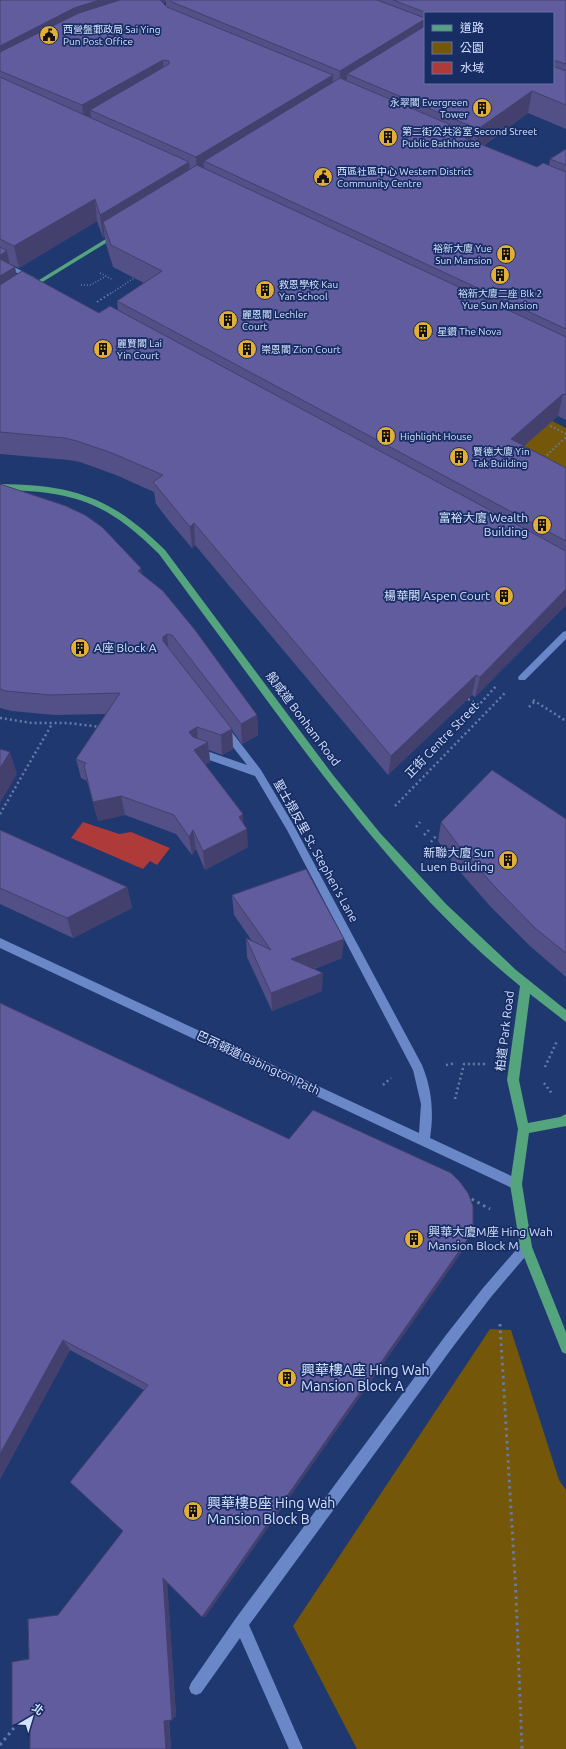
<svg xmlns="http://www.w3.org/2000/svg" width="566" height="1749" viewBox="0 0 566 1749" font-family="Ubuntu,'Noto Sans TC',sans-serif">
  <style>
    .green { fill: #745709 }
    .water { fill: #ae3a39 }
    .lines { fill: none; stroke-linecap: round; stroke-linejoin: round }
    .path-far3 { stroke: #677ba8; stroke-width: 1.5; stroke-dasharray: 1 2; stroke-linecap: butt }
    .path-far2 { stroke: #677ba8; stroke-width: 2; stroke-dasharray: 1.5 2.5; stroke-linecap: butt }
    .path-far1 { stroke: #677ba8; stroke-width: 2.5; stroke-dasharray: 2 3; stroke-linecap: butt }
    .path { stroke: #677ba8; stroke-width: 3; stroke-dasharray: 2.5 4; stroke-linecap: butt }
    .minor { fill: #6a88c7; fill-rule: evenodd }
    .major { fill: #54a47e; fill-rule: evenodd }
    .wall { fill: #534f87; fill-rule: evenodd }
    .shaded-wall { fill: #43406e }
    .building { fill: #605c9d; stroke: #43406e }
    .labels { text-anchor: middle; stroke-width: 3.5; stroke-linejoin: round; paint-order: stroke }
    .far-poi-label { font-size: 10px; fill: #d5e2fe; stroke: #172d64; text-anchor: start }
    .poi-label { font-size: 12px; fill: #d5e2fe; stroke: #172d64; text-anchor: end }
    .street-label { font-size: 12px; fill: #d5e2fe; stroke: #172d64 }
    .near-poi-label { font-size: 14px; fill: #d5e2fe; stroke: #172d64; text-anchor: start }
  </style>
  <rect width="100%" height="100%" fill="#203870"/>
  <path class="green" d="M502,396l64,32v57l-107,-71z
    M490,1329l21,1 48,150 7,10v259h-209l-64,-123z"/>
  <path class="water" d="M83,822l36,12 12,-2 39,16 -13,17 -7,-4 -7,8 -72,-31z"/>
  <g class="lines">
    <path class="path-far3" d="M100,273l13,7
      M81,285h10l15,-9
      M110,294l24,-16"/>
    <path class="path-far2" d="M97,302l14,-9
      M547,424l19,10
      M544,458l22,-21"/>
    <path class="path-far1" d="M468,699l11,6 18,-20
      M533,700l33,21
      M529,707l6,-6
      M0,718l32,5h36l33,4
      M395,806l110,-113
      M0,814l52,-90
      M416,827l4,-5
      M424,835l5,-5
      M431,842l5,-6
      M446,1065l10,-2
      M545,1067l12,-26
      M544,1083l9,12
      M383,1085l8,-7
      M455,1099l9,-35h23"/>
    <path class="path" d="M466,1196l24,13
      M500,1324l16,270 6,155
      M0,1745l18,-22"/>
    <path class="minor" d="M0,260l34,17 1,1 -5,1 -30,-14z
      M566,631v8l-41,41h-6l-1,-2 1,-2 44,-44z
      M225,726l3,1 33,43 32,54 129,241c10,24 12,48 8,73l90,42 2,4 -2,4 -4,2 -4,-2 -512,-240v-10l419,195 2,-29 -8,-34 -126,-240 -32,-54 -60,-21 -2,-3 5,-4 49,17 -25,-32 -2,-3 2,-3z
      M526,1241l4,2 2,4 -2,4 -39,46 -36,47 -206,281 54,124h-14l-49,-111 -39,55 -5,2 -5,-2 -2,-5 2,-5 45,-65 210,-283 37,-47 39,-45z"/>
    <path class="major" d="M114,234l5,1 -88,54 -5,-1z
      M0,484c74,1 111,13 165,66l168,225 47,58 66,71 70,66 50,40v12l-36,-28 -11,86 9,43 32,-6 6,-3v12l-37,7 -7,51 10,63 34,85v22l-4,-2 -42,-105 -10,-63 8,-55 -11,-49 13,-94c-96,-78 -173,-177 -246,-276 -38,-52 -77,-104 -115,-156 -52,-52 -86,-63 -159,-64z"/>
  </g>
  <path class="wall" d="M0,0l117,1 3,-1h446v129l-38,-16 -45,33 54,21 12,-1 1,-7 16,-10v271l-8,-4 -34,30 42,22v137l-91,92 -3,-2 -84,80 -193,-230 -3,3 -23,-27 -13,-17 -2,-12 -38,-17 -36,-13 -11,-2 -69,-6zM166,2v4l-3,-3zM425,13h128v70h-128zM97,221l6,17 2,-1 1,7 7,23 31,16 -27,18 1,10 -19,2 -83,-38 -1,-8 -5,-2v-1l9,4z
    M0,484l142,90 115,141 1,20 -16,9 -10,-14 1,19 -11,6 -13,-5 1,12 -5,2 39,60 4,23 -43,23 -9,-21 -4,6 -16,-21 -51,-19 -27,6 -11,-40 -6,-3 -5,-19 30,-45 -51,1 -43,-4 -12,-3z
    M566,819v158l-36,-31 -40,-40 -36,-41 -16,-24 3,-19z
    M0,830l127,57 5,21 -59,30 -73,-34z
    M232,895l110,63 -28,11 8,22 -50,20 -25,-54 -1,-19 6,3 -18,-26z
    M0,1003l461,250 -256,364h-3l-35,-34 9,133 -7,4 2,28 -142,-89 29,-44 65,-84 21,-141 -74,-40 -70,129z"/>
  <path class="shaded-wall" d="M100,0h17l1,9 -118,60v-23l74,-38z
    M156,0h9l1,2 -8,2z
    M425,19l-1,21 -77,34 -1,14 -7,4 1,-21z
    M163,60l1,22 -74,28 2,13 -7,4 -3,-22z
    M333,75l-1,21 -128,65v14l-7,5 -1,-23z
    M532,91l-4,22 -53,38 3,-22z
    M472,134l-3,22 -4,-18z
    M189,162l2,22 -88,38 2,15 -2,1 -3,-23z
    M95,199l2,22 -78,47 -5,-22z
    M7,251l4,19 4,-3 4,23 -19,11v-46z
    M563,394l-5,22 -51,45 4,-22z
    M194,523l1,22 -3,3 -2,-21z
    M141,568l3,21 -6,-18z
    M566,589v16l-91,92 5,-20z
    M167,634l2,21 -4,3 -2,-21z
    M476,675l-4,20 -84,80 3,-19z
    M257,715l1,20 -16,9 -1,-20z
    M197,727l1,20 10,-5 2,20 -14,7 -7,-37z
    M232,729l1,20 -11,6 -1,-20z
    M10,752l7,22 -17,29v-35z
    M121,796l4,19 -27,6 -5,-19z
    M243,814l1,17 3,-2 1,18 -43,23 -2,-19 36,-34z
    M193,830l3,19 -4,6 -3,-18z
    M127,887l5,21 -59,30 -6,-20z
    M344,939l-2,19 -51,19v-18z
    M323,973l-1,18 -50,20 -1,-18z
    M467,1240l-6,13 -256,364h-3z
    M63,1340l7,10 -70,129v-25z
    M163,1578l4,2 9,136 -4,4z
    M168,1718l3,30 -1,1h-4l-2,-28z"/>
  <path class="building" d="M0,0h100l-26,8 -74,38z
    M120,0h40l7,7 166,68 -137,82 -106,-47 79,-46v-3l-6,-1 -81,45 -82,-34v-19l79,-39z
    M170,0h207l48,18v1l-85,52 -168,-69z
    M393,0h173v64l-13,-4v-47h-126z
    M425,26v57h128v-17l13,5v34l-34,-14 -54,38 -131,-55z
    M0,77l189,85 -89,53 -5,-16 -81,47 -14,-7z
    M340,78l132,56 -7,4 72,29 6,-4 23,9v157l-362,-168z
    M566,149v16l-16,-6z
    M197,165l369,172v58l-3,-1 -52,45 55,29v73l-449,-240 45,-30 -51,-26 -8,-23z
    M0,247l7,4 -7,4z
    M0,259l15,8 -15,9z
    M22,271l77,42 11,-7 456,245v38l-86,88 -4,-2 -85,81 -197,-233 -4,4 -23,-28 -14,-17 10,-7 -51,-22 -35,-12 -12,-3 -65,-6v-147z
    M0,484l66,22 19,9 17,12 39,41 -3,3 25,20 32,39 62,85 -16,9 -69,-89 -5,-1 -4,3v4l69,88 -11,6 -24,-8 -8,5 4,5 15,5 -14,8 49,64 -4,3 8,12 -44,22 -10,-21 -4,7 -15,-22 -53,-19 -28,6 -9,-36 2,-3 -10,-4 44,-66 -70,2 -44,-4 -6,-2z
    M0,749l10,3 -10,16z
    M492,770l74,49v134l-30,-24 -41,-42 -36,-41 -18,-24z
    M0,830l127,57 -60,31 -67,-30z
    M306,869l38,70 -53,20 32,14 -52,20 -25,-55 25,12 -39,-55z
    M0,1003l289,136 24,-29 138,63 9,9 8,11 5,13v18l-6,16 -265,377 -39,-39 9,142 -8,1 2,28h-136v-27l-18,3v-63l17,-3 -1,-40 30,-4 65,-84 -53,-49 78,-97 -85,-45 -63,114z"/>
  <defs>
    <g id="civic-disc" transform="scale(1)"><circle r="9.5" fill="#e2af34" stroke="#172d64"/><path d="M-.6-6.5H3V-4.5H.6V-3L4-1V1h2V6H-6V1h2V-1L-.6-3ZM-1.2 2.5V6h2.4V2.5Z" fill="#111"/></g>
    <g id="building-disc" transform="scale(1)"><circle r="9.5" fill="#e2af34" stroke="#172d64"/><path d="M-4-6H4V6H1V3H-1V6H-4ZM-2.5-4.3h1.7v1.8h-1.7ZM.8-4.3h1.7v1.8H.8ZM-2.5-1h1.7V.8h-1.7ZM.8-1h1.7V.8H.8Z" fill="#111"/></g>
  </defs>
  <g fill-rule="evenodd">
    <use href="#civic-disc" x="49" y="35"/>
    <use href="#building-disc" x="482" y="108"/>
    <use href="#building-disc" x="388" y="137"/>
    <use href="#civic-disc" x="323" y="177"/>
    <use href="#building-disc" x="506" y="254"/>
    <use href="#building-disc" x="500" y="275"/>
    <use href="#building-disc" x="265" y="290"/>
    <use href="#building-disc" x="228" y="320"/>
    <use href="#building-disc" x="423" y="331"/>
    <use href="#building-disc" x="103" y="349"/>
    <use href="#building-disc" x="247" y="349"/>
    <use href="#building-disc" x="386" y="436"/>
    <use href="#building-disc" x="459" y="457"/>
    <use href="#building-disc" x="542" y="525"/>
    <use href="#building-disc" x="504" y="596"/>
    <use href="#building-disc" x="80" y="648"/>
    <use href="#building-disc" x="508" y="860"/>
    <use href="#building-disc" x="414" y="1239"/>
    <use href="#building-disc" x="287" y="1378"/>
    <use href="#building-disc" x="193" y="1511"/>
  </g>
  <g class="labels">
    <g class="far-poi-label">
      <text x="63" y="33">西營盤郵政局 Sai Ying<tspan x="63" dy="12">Pun Post Office</tspan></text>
      <text x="468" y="106" text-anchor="end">永翠閣 Evergreen<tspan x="468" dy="12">Tower</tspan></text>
      <text x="402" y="135">第二街公共浴室 Second Street<tspan x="402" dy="12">Public Bathhouse</tspan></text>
      <text x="337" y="175">西區社區中心 Western District<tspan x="337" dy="12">Community Centre</tspan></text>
      <text x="492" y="252" text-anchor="end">裕新大廈 Yue<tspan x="492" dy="12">Sun Mansion</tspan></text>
      <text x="279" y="288">救恩學校 Kau<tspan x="279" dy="12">Yan School</tspan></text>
      <text x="500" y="297" text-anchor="middle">裕新大廈二座 Blk 2<tspan x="500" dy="12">Yue Sun Mansion</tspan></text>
      <text x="242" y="318">麗恩閣 Lechler<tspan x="242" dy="12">Court</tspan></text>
      <text x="437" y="335">星鑽 The Nova</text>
      <text x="117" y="347">麗賢閣 Lai<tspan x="117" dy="12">Yin Court</tspan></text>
      <text x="261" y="353">崇恩閣 Zion Court</text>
      <text x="400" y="440">Highlight House</text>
      <text x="473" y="455">賢德大廈 Yin<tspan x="473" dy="12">Tak Building</tspan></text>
    </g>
    <g class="poi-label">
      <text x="528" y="522">富裕大廈 Wealth<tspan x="528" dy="14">Building</tspan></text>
      <text x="490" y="600">楊華閣 Aspen Court</text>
      <text x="94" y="652" text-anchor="start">A座 Block A</text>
      <text x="494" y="857">新聯大廈 Sun<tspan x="494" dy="14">Luen Building</tspan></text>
      <text x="428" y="1236" text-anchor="start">興華大廈M座 Hing Wah<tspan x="428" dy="14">Mansion Block M</tspan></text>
    </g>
    <g class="street-label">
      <text transform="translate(303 719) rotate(53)" y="4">般咸道 Bonham Road</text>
      <text transform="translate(442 740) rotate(-46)" y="4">正街 Centre Street</text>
      <text transform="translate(316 851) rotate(61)" y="4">聖士提反里 St. Stephen's Lane</text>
      <text transform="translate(505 1031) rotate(-83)" y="4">柏道 Park Road</text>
      <text transform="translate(258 1063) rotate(25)" y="4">巴丙頓道 Babington Path</text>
    </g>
    <g class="near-poi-label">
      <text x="301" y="1375">興華樓A座 Hing Wah<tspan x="301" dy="16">Mansion Block A</tspan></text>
      <text x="207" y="1508">興華樓B座 Hing Wah<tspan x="207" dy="16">Mansion Block B</tspan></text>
    </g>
  </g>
  <rect x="424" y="12" width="130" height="72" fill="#172d64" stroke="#6375a2"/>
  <rect x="432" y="25" width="20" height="6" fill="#54a47e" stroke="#6375a2"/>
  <text x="460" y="32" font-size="12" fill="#d5e2fe">道路</text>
  <rect x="432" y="42" width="20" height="12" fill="#745709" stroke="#6375a2"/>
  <text x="460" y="52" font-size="12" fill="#d5e2fe">公園</text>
  <rect x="432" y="62" width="20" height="12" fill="#ae3a39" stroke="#6375a2"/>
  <text x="460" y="72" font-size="12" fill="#d5e2fe">水域</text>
  <g transform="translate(32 1717) rotate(38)" stroke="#172d64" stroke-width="3" paint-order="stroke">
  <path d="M0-3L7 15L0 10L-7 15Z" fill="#d5e2fe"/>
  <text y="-6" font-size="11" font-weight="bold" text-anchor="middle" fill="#d5e2fe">北</text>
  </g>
</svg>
